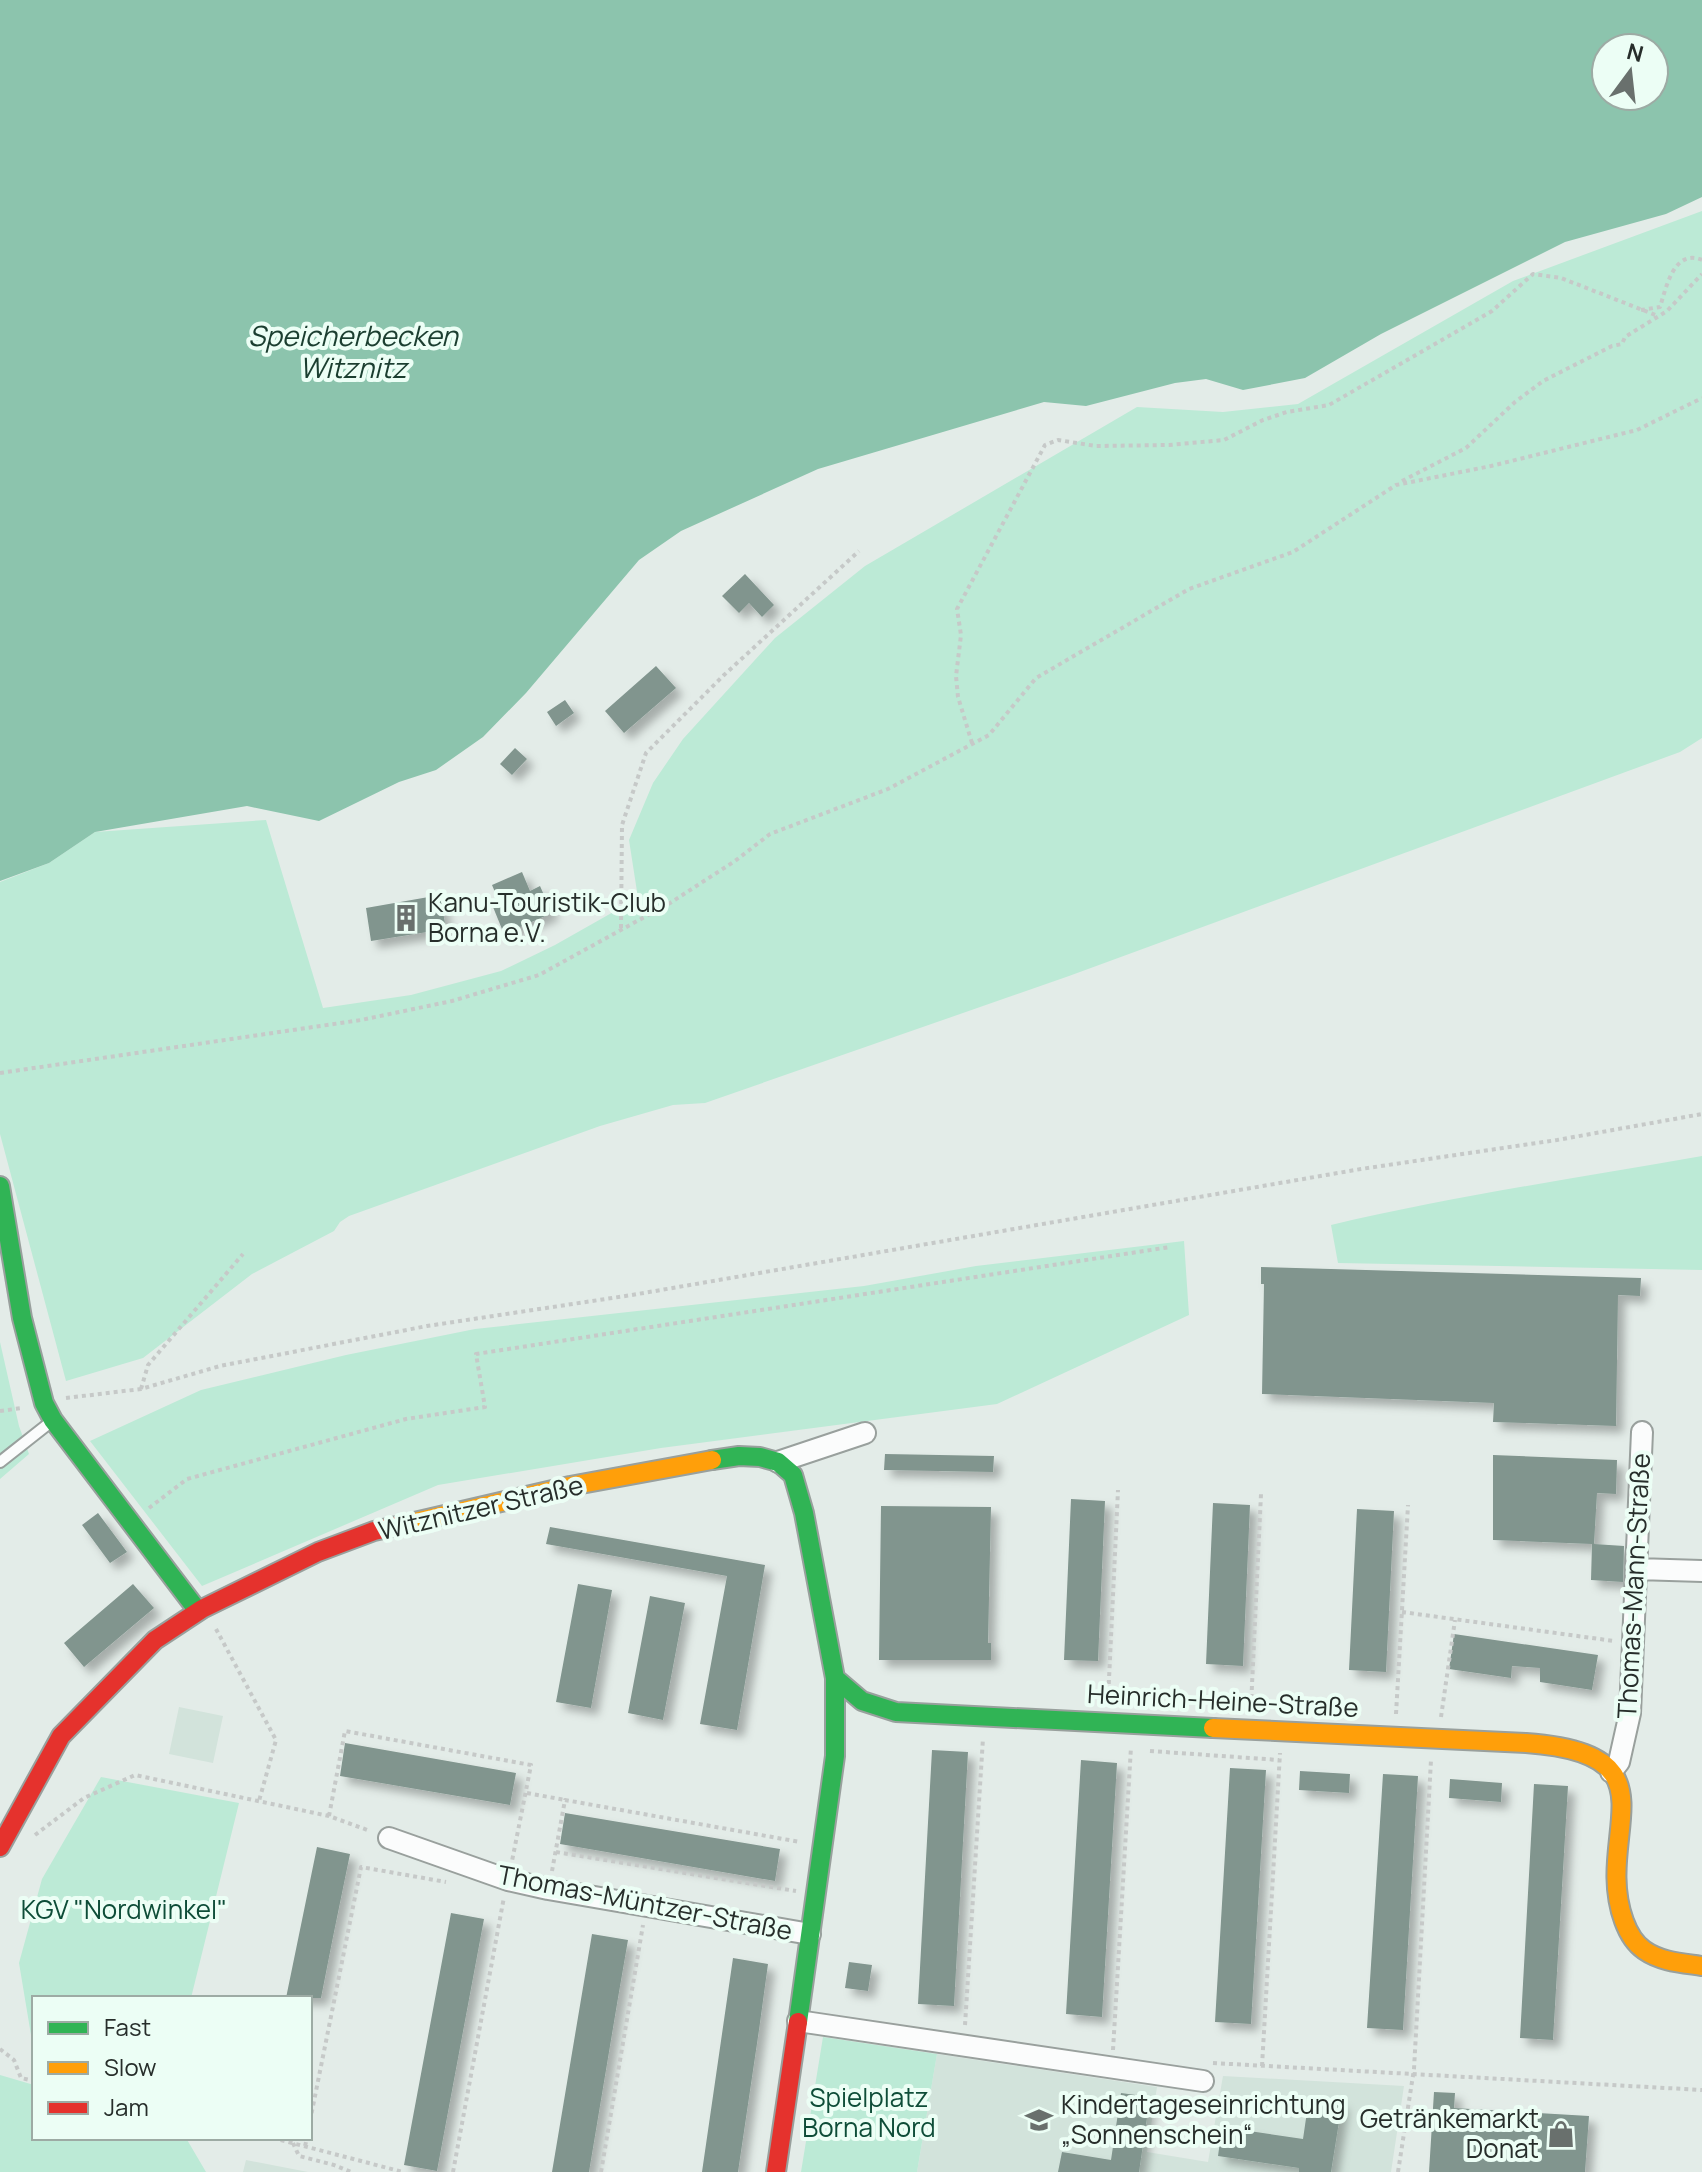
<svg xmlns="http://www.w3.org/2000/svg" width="1702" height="2172" viewBox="0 0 1702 2172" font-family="Manrope,sans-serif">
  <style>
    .built { fill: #d2e3db }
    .green { fill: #bcead6 }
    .water { fill: #8cc4ad; fill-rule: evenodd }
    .building { fill: #81958e; filter: url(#shadow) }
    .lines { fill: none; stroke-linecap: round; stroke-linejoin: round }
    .lane-casing { stroke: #99a09d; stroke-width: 14 }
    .street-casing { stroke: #99a09d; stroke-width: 24 }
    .fast-casing { stroke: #99a09d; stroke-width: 22 }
    .slow-casing { stroke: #99a09d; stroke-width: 22 }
    .jam-casing { stroke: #99a09d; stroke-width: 22 }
    .path { stroke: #c6c9c8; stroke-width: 4; stroke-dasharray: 4 4; stroke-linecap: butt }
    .lane { stroke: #fbfcfc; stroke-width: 10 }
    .street { stroke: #fbfcfc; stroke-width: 20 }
    .fast { stroke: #30b455; stroke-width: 18 }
    .slow { stroke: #ff9f0a; stroke-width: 18 }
    .jam { stroke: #e5322d; stroke-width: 18 }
    .labels { text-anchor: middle; stroke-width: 8; stroke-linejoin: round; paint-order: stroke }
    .poi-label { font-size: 26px; fill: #272e2b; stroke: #ecfef5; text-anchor: start }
    .street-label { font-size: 26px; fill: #272e2b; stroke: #ecfef5 }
    .park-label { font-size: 26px; fill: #0e4d38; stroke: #ecfef5 }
    .water-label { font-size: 28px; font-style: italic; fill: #1b3e30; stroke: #ecfef5 }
  </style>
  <defs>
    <filter id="shadow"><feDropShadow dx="7" dy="7" stdDeviation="4" flood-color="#0004"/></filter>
  </defs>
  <rect width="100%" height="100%" fill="#e3ece8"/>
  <path class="built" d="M179,1707l44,9 -10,47 -44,-9z
    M937,2054l220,33 -10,65 61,10 15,-86 181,10 -13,86h-474z
    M246,2160l62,12h-65z"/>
  <path class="green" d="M1702,211v527l-22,14 -611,224 -364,127 -32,2 -73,21 -251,90 -9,6 -6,9 -82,43 -109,84 -77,23 -66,-247v-252l49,-19 46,-31 171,-12 57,188 88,-13 90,-24 54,-26 83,-47 -9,-58 24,-57 30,-44 92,-101 90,-72 272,-159 86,5 75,-8 215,-123z
    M1702,1156v114l-364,-7 -7,-38c122,-29 247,-47 371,-69z
    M1184,1241l5,74 -192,89 -336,44 -223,37 -236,101 -112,-145 111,-51 145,-35 129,-26 389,-43 112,-20z
    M0,1342l19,84 10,28 -29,25z
    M101,1777l138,26 -48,195h-157v55l-15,-90 23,-84z
    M823,2037l114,17 -20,118h-116z
    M0,2075l34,10v53h152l20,34h-206z"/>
  <path class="water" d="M0,0h1702v197l-36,17 -101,28 -184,92 -76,44 -62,12 -37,-11 -31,4 -89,23 -42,-4 -226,67 -137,62 -42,29 -113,133 -43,44 -47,33 -37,12 -80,39 -72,-15 -152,26 -46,31 -49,18zM1606,48h48v48h-48z"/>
  <path class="building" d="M745,574l29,31 -12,12 -13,-14 -10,10 -17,-17z
    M656,666l20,22 -52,45 -19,-22z
    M565,700l9,13 -18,13 -9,-14z
    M515,748l12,11 -15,16 -12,-11z
    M522,872l8,19 10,-5 12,27 -48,21 -11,-27 7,-3 -8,-19z
    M440,895l6,34 -75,12 -5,-33z
    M1261,1267l380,11 -1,18 -22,-1 -2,131 -123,-4 1,-19 -232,-9 2,-110h-3z
    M885,1454l109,2 -1,16 -109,-2z
    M1493,1455l124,5 -1,34 -19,-1 -3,51 30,2 -1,36 -32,-2 1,-36 -99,-4z
    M1071,1499l34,2 -7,160 -34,-1z
    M1213,1503l37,2 -7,161 -37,-2z
    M881,1506l110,1 -3,136h3v17h-112z
    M1357,1509l37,2 -8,161 -37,-2z
    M98,1513l29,39 -17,11 -28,-38z
    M550,1527l215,38 -28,165 -37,-6 27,-148 -181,-32z
    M133,1584l21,24 -70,59 -20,-24z
    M578,1584l34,6 -21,118 -35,-6z
    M650,1596l35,7 -22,117 -35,-7z
    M1454,1634l144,21 -6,35 -52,-8v-14l-28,-2 -1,12 -62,-9z
    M345,1743l171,30 -6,32 -170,-29z
    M932,1750l36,2 -14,254 -36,-2z
    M1081,1760l36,3 -15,254 -36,-3z
    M1230,1768l36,2 -15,254 -36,-2z
    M1300,1771l50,3 -1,19 -50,-3z
    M1383,1774l35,2 -15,254 -36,-2z
    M1450,1779l52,4 -1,19 -52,-4z
    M1534,1784l34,2 -15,254 -33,-2z
    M565,1813l215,36 -5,32 -215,-37z
    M317,1847l33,7 -17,83 -12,61h-35z
    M451,1913l33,6 -47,252 -33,-6z
    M592,1934l36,6 -10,58 -29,174h-37z
    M733,1958l35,6 -9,66 -21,142h-36z
    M849,1962l23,3 -4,26 -23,-3z
    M1434,2092l21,1 -1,15 135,8 -4,56h-156z
    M1121,2093l29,4 -11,75h-81l4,-20 49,8z
    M1309,2098l33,5 -11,69h-32v-4l-81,-12 4,-29 81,12z"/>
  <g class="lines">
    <g class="lane-casing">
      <path id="lane" d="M0,1462l52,-41"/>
    </g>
    <g class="street-casing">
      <path id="street" d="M778,1462l87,-29
        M1637,1569l65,2
        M1611,1772l8,-10 11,-49 12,-281
        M389,1838l119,42 40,9 262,45
        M798,2021l405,60"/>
    </g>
    <g class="fast-casing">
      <path id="fast" d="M0,1186l22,132 22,85 9,17 145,191
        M712,1460l27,-4 21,1 18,5 15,13 11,38 31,165v78l-37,266
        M835,1678l27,23 34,11 317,16"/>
    </g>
    <g class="slow-casing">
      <path id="slow" d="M406,1524l164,-38 142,-26
        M1213,1728l313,15c156,11 66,91 98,178 4,11 10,22 20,29 17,12 38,13 58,16"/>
    </g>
    <g class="jam-casing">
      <path id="jam" d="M0,1847l61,-111 94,-96 47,-31 116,-57 56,-21 32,-7
        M776,2172l22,-150"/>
    </g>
    <path class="path" d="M1641,310l19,-3c6,-19 14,-59 42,-47
      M1402,481l64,-33 49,-46 28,-21 69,-35 10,-2 3,-7 42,-26 35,-37
      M972,743l-14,-46 -2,-21 5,-41 -4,-26 88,-164 13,-5 38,6 73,-1 55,-5 39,-20 24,-8 42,-7 163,-94 41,-37 28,4 97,38
      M621,928l1,-103 24,-72 78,-78 135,-124
      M0,1073l361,-53 91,-19 87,-26 131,-72 65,-42 35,-27 118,-45 101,-54 47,-57 153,-89 104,-37 103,-67 95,-19 146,-36 65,-32
      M141,1389l7,-24 95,-111
      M66,1398l75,-9 79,-23 207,-40 205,-31 729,-126 196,-29 145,-26
      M0,1411l22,-3
      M149,1508l38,-29 219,-60 79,-12 -9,-53 694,-107
      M1402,1612l212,29
      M216,1629l60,111 -17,61
      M1108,1700l10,-210
      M1251,1706l10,-212
      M1396,1714l12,-209
      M1441,1717l14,-97
      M1150,1751l129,9
      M527,1793l38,7
      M329,1816l16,-85 186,34 -19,96
      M35,1835l49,-37 51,-23 194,41 41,15
      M556,1852l240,39
      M552,1871l13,-71 235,42
      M965,2025l18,-287
      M0,2049l14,11 7,18 13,3
      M1113,2050l18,-303
      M1213,2063l489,27
      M1262,2066l18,-313
      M310,2121l51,-254 85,15
      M273,2138l130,34
      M293,2143l6,13 35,9 17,7
      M305,2146l2,-8
      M453,2172l51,-275
      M601,2172l42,-247
      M1398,2172l16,-103 17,-309"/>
    <use href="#lane" class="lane"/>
    <use href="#street" class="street"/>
    <use href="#fast" class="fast"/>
    <use href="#slow" class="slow"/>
    <use href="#jam" class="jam"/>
  </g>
  <defs>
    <g id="building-bare" transform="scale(2.16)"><path d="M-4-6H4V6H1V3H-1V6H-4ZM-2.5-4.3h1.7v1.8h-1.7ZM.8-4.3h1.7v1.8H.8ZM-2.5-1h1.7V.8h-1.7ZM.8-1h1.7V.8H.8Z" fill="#69706d" stroke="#ecfef5" stroke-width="2.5" paint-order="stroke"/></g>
    <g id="school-bare" transform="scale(2.16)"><path d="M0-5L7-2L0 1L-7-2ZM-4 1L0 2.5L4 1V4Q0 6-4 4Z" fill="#69706d" stroke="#ecfef5" stroke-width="2.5" paint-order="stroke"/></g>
    <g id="shop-bare" transform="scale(2.16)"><path d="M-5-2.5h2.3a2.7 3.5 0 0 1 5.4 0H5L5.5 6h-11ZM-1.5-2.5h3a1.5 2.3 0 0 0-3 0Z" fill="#69706d" stroke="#ecfef5" stroke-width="2.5" paint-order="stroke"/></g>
  </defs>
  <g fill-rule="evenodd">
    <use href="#building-bare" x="406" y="918"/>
    <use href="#school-bare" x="1039" y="2120"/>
    <use href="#shop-bare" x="1561" y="2134"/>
  </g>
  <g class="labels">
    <g class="poi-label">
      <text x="428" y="912">Kanu-Touristik-Club<tspan x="428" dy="30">Borna e.V.</tspan></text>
      <text x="1061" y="2114">Kindertageseinrichtung<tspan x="1061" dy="30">„Sonnenschein“</tspan></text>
      <text x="1539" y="2128" text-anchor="end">Getränkemarkt<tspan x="1539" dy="30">Donat</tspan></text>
    </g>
    <g class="street-label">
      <text transform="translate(481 1508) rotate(-13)" y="9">Witznitzer Straße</text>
      <text transform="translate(1634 1586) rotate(-87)" y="9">Thomas-Mann-Straße</text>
      <text transform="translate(1223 1701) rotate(3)" y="9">Heinrich-Heine-Straße</text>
      <text transform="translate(645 1903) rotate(11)" y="9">Thomas-Müntzer-Straße</text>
    </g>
    <g class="park-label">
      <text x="124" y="1919">KGV "Nordwinkel"</text>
      <text x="869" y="2107">Spielplatz<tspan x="869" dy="30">Borna Nord</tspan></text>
    </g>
    <g class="water-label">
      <text x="353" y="346">Speicherbecken<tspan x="353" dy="32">Witznitz</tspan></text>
    </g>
  </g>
  <rect x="32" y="1996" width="280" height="144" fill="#ecfef5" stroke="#9daba4" stroke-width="2"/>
  <rect x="48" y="2022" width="40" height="12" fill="#30b455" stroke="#9daba4" stroke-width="2"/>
  <text x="104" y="2036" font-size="24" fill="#272e2b">Fast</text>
  <rect x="48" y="2062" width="40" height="12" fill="#ff9f0a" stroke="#9daba4" stroke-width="2"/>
  <text x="104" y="2076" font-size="24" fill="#272e2b">Slow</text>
  <rect x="48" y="2102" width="40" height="12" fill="#e5322d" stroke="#9daba4" stroke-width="2"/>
  <text x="104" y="2116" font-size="24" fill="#272e2b">Jam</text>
  <g transform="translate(1630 72) rotate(15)"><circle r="38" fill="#ecfef5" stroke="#9daba4" stroke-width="2"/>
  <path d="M0-6L14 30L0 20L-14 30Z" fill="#69706d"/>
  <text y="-12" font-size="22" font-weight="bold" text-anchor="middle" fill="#272e2b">N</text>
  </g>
</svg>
